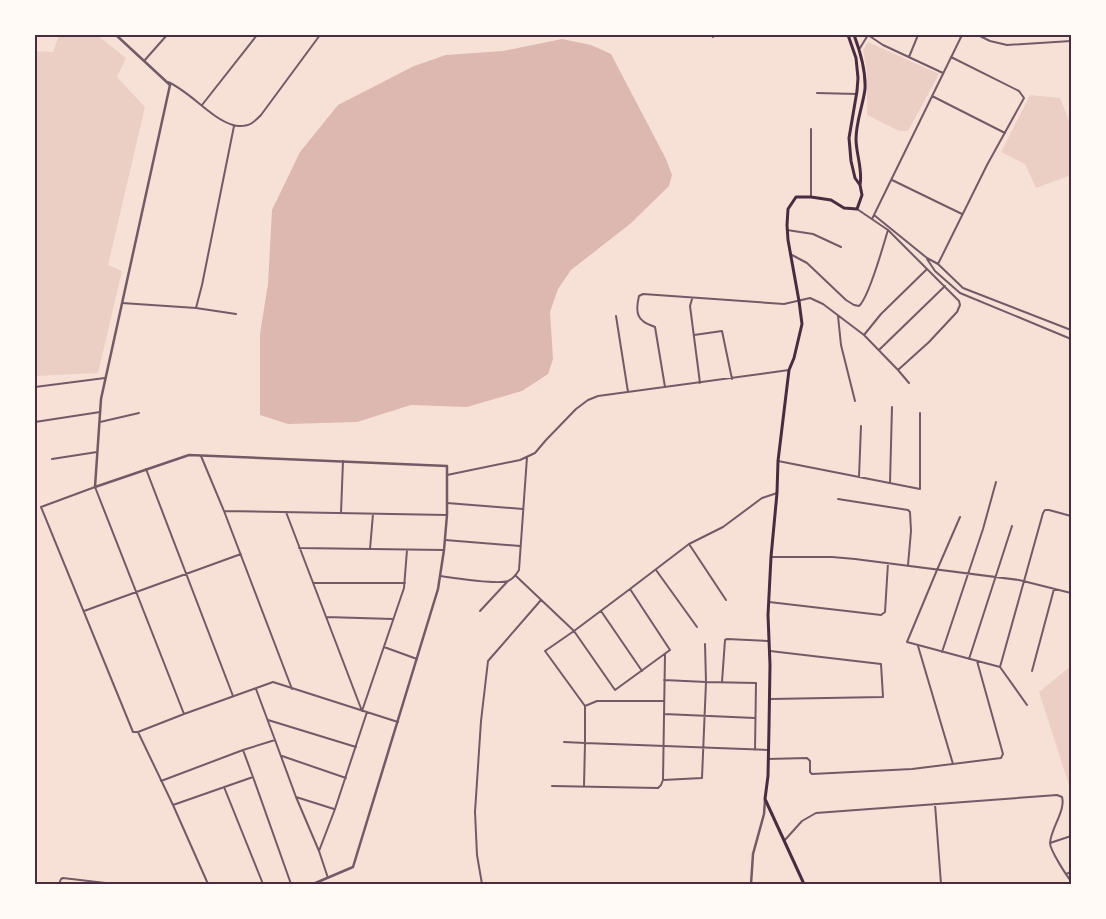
<svg xmlns="http://www.w3.org/2000/svg" width="1106" height="919" viewBox="0 0 1106 919" font-family="'Exo 2',sans-serif">
  <style>
    .green { fill: #ebcfc5 }
    .water { fill: #dcb8b0 }
    .lines { fill: none; stroke-linecap: round; stroke-linejoin: round }
    .minor { stroke: #755966; stroke-width: 2 }
    .tertiary { stroke: #755966; stroke-width: 2.5 }
    .secondary { stroke: #4a2c40; stroke-width: 3 }
    .neatline { fill: none; stroke: #4a2c40; stroke-width: 2 }
  </style>
  <rect width="100%" height="100%" fill="#f7e1d7"/>
  <path class="green" d="M59,35h38l29,23 -9,19 28,30 -37,158 14,6 -24,102 -63,3v-325l18,1z
    M868,42l71,32 -31,57h-9l-32,-16v-43l-4,-22z
    M1030,95l30,3 11,27v50l-35,13 -11,-24 -24,-12z
    M1071,666v121l-2,-2 -30,-93z"/>
  <path class="water" d="M562,39l29,6 20,9 55,105 6,16 -3,11 -39,38 -59,46 -13,19 -8,23 3,47 -5,15 -26,17 -55,16 -56,-2 -54,17 -69,2 -28,-9v-81l8,-50 4,-74 28,-58 38,-47 76,-39 32,-11 57,-4z"/>
  <g class="lines">
    <path class="minor" d="M868,35l15,10 60,28
      M978,35l12,6 17,4 64,-4
      M713,37l1,-2
      M860,48l8,-13
      M909,57l9,-22
      M144,61l23,-26
      M168,82c23,10 42,36 65,43 5,2 15,1 19,-2 3,-2 6,-5 9,-8l59,-80
      M817,93l40,1
      M932,96l73,37
      M202,105l55,-70
      M811,129v68
      M892,180l70,34
      M874,215l53,43 11,6 25,24 108,42
      M872,219l90,-184
      M787,230l26,4 28,13
      M792,255l15,8 39,37 8,5 5,1c10,-8 24,-60 29,-76
      M927,259l8,12 25,22 111,46
      M938,264l49,-99 37,-67 -5,-7 -68,-34
      M692,299l-2,7 10,77
      M122,303l74,5 6,-23 32,-159
      M196,308l40,6
      M616,316l12,76
      M838,316l3,29 14,56
      M694,335l28,-4 10,48
      M864,335l17,-21 45,-44
      M879,350l66,-64
      M898,370l11,13
      M35,387l70,-9
      M665,387l-10,-60c-4,-2 -9,-3 -12,-6 -8,-5 -6,-17 -4,-25l4,-2 141,10 26,-6 13,6 41,31 34,35 31,-28 28,-30 3,-7 -1,-4 -71,-71 -31,-21
      M35,422l65,-10
      M100,422l39,-9
      M201,456l23,55 68,178
      M52,459l45,-7
      M778,461l142,28v-76
      M146,469l87,227
      M447,475l73,-15 15,-7 11,-13 30,-31 12,-9 10,-4 191,-26
      M859,477l2,-51
      M890,483l2,-76
      M838,499l70,11 2,2 1,19 -3,34
      M447,503l76,6
      M224,511l223,4
      M286,512l76,199
      M341,513l2,-52
      M960,517l-23,53 -30,72 93,25 43,-154 2,-3h4l22,6
      M445,540l75,6
      M689,544l37,56
      M299,548l145,2
      M370,549l3,-35
      M771,557h61l23,2 164,21 52,13
      M656,570l41,57
      M440,576c14,2 57,9 68,5 5,-2 8,-6 11,-11l8,-113
      M516,576l58,55 -29,20 40,55v37l184,7
      M313,583h92
      M630,589l-56,42 41,59 55,-40 -40,-61 59,-45 34,-17 39,-29 15,-5
      M769,602l112,13 4,-3 3,-49
      M84,611l157,-57
      M480,611l27,-29
      M601,611l41,60
      M326,617l67,2
      M918,646l35,118
      M384,647l33,12
      M770,651l111,13 2,33 -113,2
      M942,652l41,-123 13,-47
      M665,654l-2,126 39,-2 4,-96 50,1 -1,67
      M969,659l43,-133
      M1000,667l27,38
      M1032,671l22,-82
      M664,680l42,2 -1,-38
      M722,682l3,-42 2,-1 42,2
      M585,706l12,-5h67
      M362,711l42,-123 3,-38
      M184,714l-46,18h-5l-92,-225 54,-20 89,227 89,-32 125,40
      M664,714l91,4
      M268,720l88,27
      M138,732l35,73 35,79
      M275,740l21,57 23,54 9,27
      M564,742l21,1 -1,43
      M282,756l64,22
      M768,759l39,-1 3,3v11l2,2 100,-5 89,-11 2,-4 -26,-93
      M253,777l38,107
      M161,781l82,-31
      M552,786l106,2 3,-3 2,-5
      M224,787l39,97
      M296,797l38,12
      M935,804l6,80
      M173,805l80,-28 -10,-27 32,-10 -19,-51
      M784,841l18,-20 14,-8 241,-18 5,2c4,13 -11,31 -12,46 0,7 16,32 21,38
      M1050,843l21,-7
      M319,851l16,-42 32,-97
      M1066,874l5,-2
      M59,884l2,-5 2,-1 51,6
      M482,884l-5,-29 -2,-43 6,-91 7,-60 53,-61"/>
    <path class="tertiary" d="M116,35l54,50 -69,314 -6,88 94,-32 258,11v49l-3,35 -6,39 -85,278 -40,17
      M751,884l2,-30 11,-40 1,-14"/>
    <path class="secondary" d="M854,35c6,16 12,36 11,54 -2,16 -9,33 -9,50 0,15 7,31 4,46
      M804,884l-39,-85 3,-23 1,-49 1,-62 -2,-50 3,-58 6,-64 1,-32 11,-91 5,-12 8,-34 -3,-23 -11,-61 -1,-15 1,-16 8,-12h15l20,3 13,8 13,1 5,-14 -2,-10 -5,-7 -4,-17 -2,-23 8,-47 1,-13 -2,-20 -8,-23"/>
  </g>
  <rect width="1106" height="919" fill="none" stroke="#fffaf5" stroke-width="72"/>
  <rect x="36" y="36" width="1034" height="847" class="neatline"/>
</svg>
